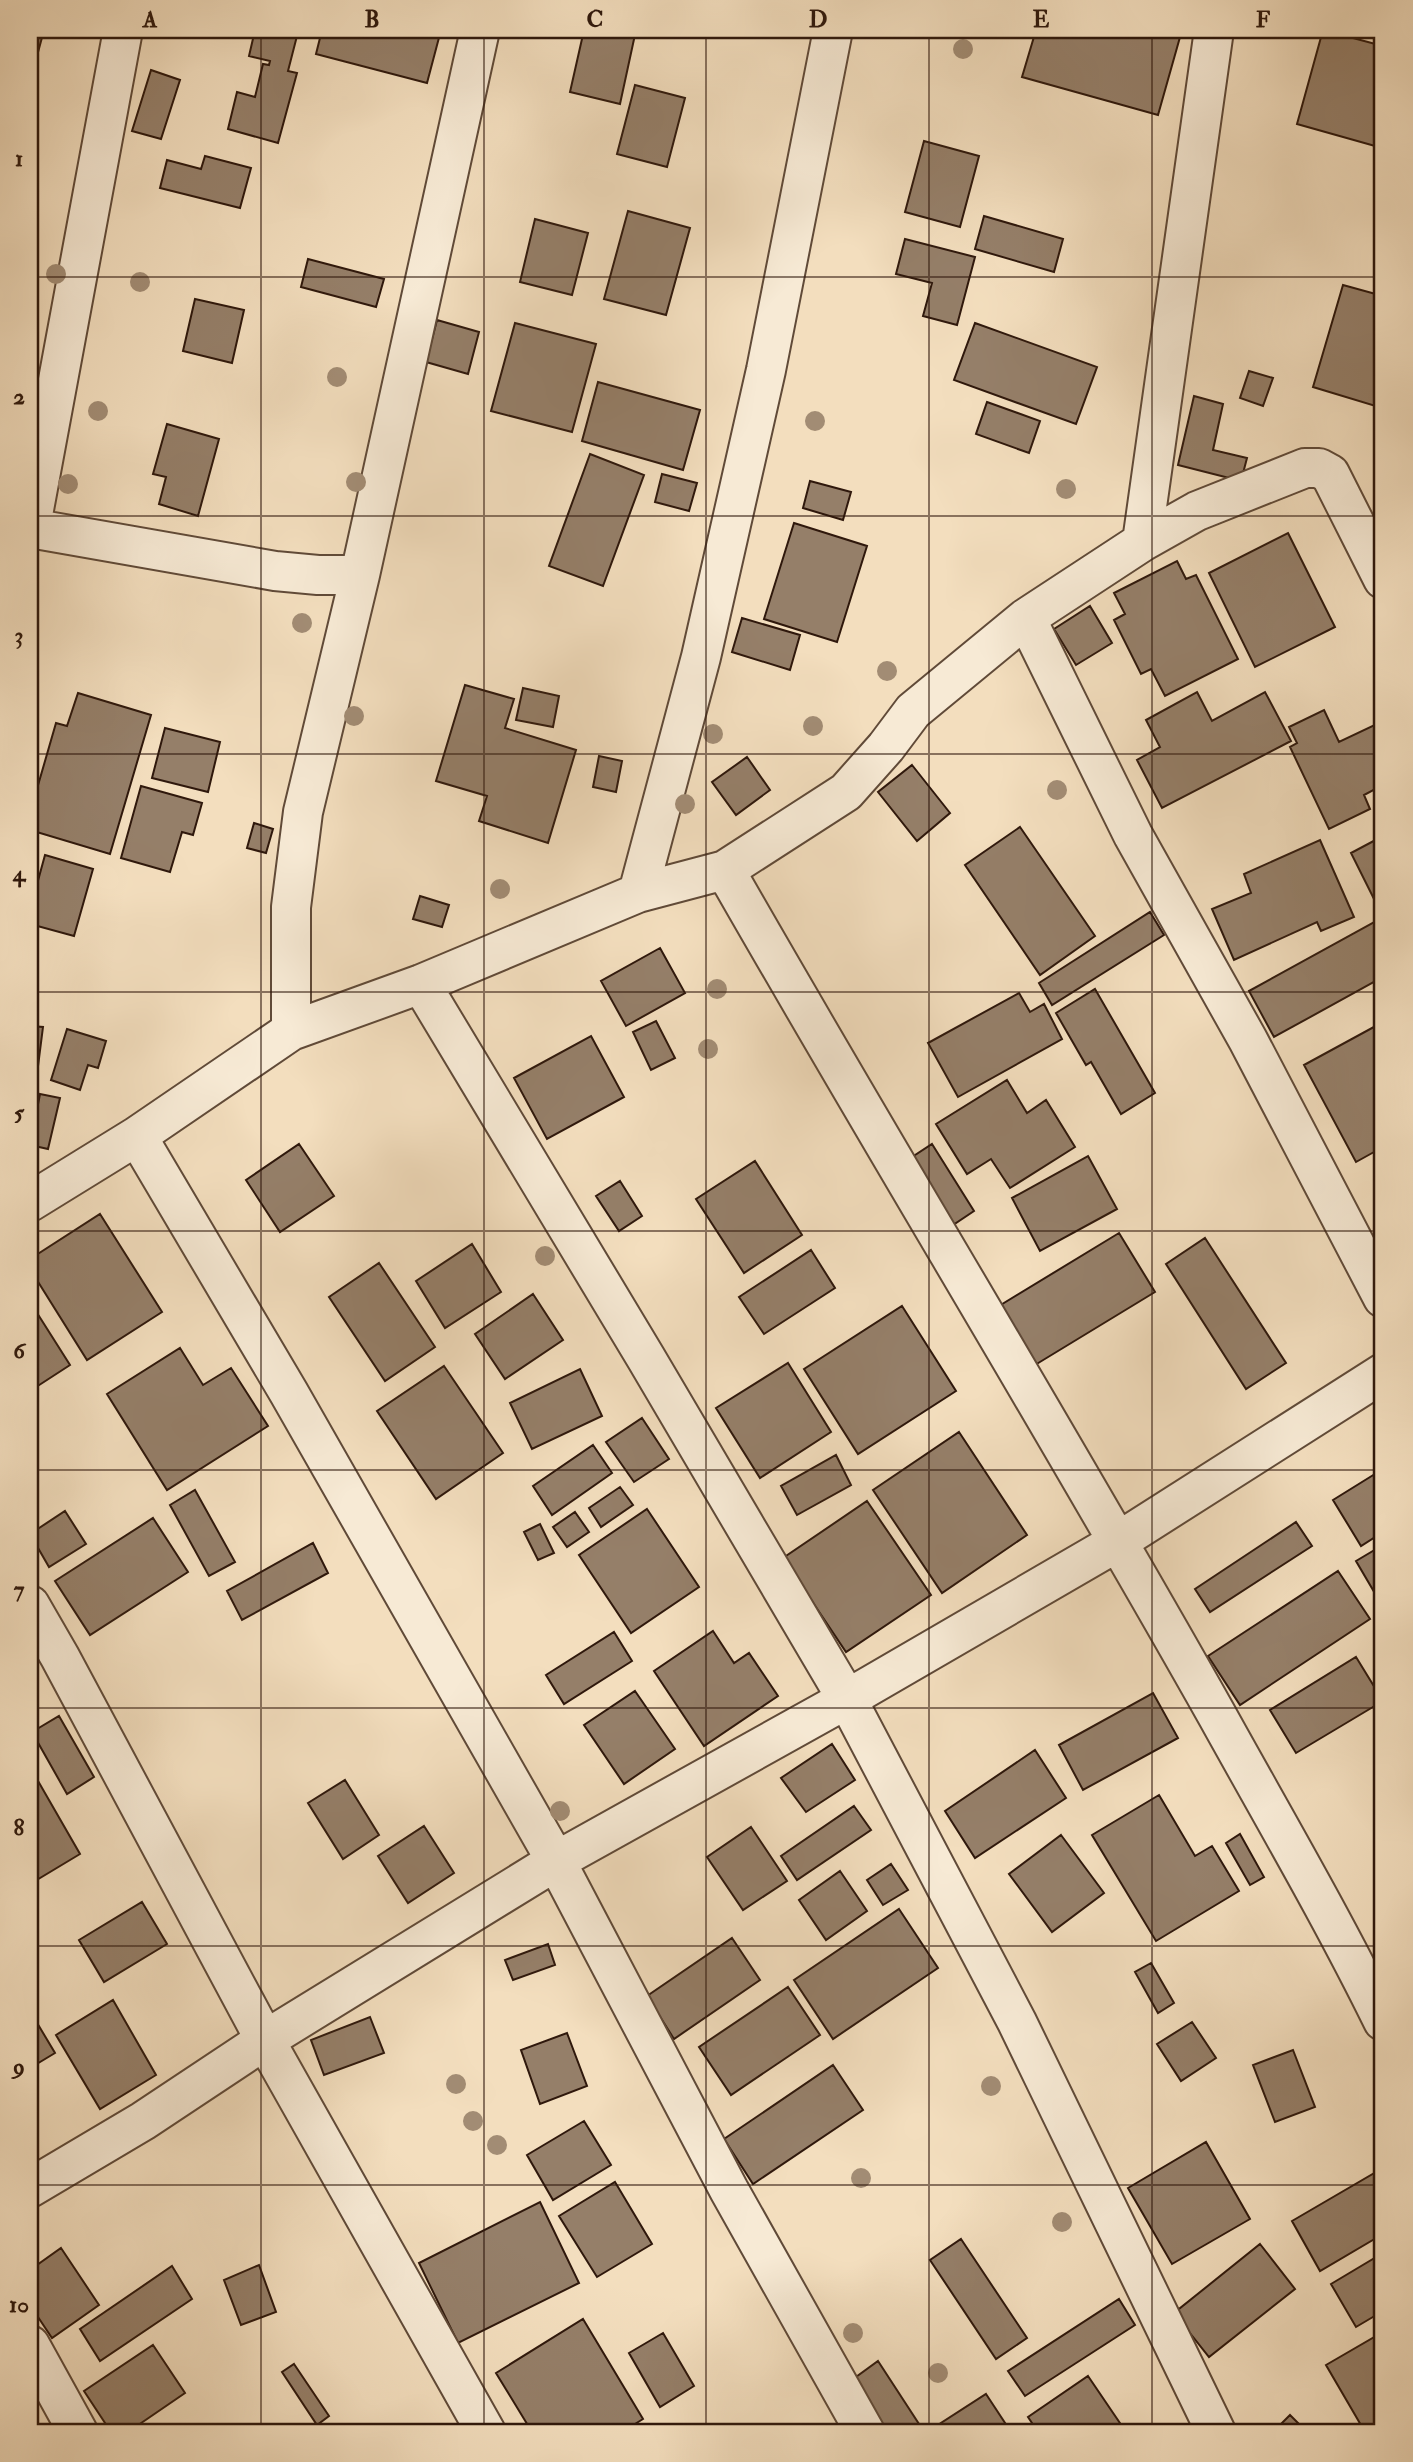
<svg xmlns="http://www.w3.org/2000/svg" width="1413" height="2462" viewBox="0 0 1413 2462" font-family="'IM FELL Double Pica',serif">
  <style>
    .building { fill: #957f69; stroke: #2f180c; stroke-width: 2 }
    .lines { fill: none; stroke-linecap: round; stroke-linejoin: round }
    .street-casing { stroke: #604a38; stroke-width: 42 }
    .street { stroke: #f7ead5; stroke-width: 38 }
    .tree { fill: #a28c74 }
    .grid { fill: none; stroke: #2f180c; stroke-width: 2; stroke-opacity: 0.55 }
    .neatline { fill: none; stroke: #2f180c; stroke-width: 2.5 }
    .grid-label { font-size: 23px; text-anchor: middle; font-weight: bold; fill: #2f180c }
  </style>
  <rect width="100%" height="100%" fill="#f3debe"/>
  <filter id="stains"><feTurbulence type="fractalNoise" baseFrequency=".00286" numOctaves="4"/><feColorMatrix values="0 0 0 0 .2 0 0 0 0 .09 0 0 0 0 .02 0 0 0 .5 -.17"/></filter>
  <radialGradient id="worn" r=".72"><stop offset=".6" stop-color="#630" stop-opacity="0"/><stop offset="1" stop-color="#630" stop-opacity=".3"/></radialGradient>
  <path class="building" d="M30,30h14l-7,26 -7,-2z
    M255,30h34l9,2 -10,39 9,2 -19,70 -50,-14 9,-37 18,5 8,-33 6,1 1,-4 -21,-5z
    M322,30h119l-14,53 -111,-29z
    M584,30h52l-16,74 -50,-12z
    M1036,30h146l-24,85 -136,-38z
    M1323,30l60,16v71l-8,29 -78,-22z
    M151,70l29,10 -19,59 -29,-8z
    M635,85l50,13 -18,69 -50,-13z
    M924,141l55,15 -19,71 -55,-15z
    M205,156l46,12 -11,40 -80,-20 7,-28 34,9z
    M628,211l62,17 -24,87 -62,-16z
    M984,216l79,23 -9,33 -79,-23z
    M535,219l53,14 -16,62 -52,-13z
    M905,239l70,18 -18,68 -34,-9 9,-33 -36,-9z
    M308,259l76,20 -8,28 -75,-20z
    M1343,285l40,11 -1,112 -69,-21z
    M195,299l49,11 -12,53 -49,-12z
    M437,320l42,12 -11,42 -42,-12z
    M515,323l81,21 -24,88 -81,-21z
    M975,323l122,44 -21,57 -122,-44z
    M1249,371l24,7 -10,28 -23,-8z
    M598,382l102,28 -17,60 -101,-29z
    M1194,396l29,8 -10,46 34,8 -6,23 -63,-16z
    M987,402l53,19 -11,32 -53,-19z
    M167,424l52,15 -21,77 -39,-12 7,-27 -13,-3z
    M590,454l54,21 -41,111 -54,-20z
    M662,474l35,9 -8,28 -34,-9z
    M810,481l41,11 -8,28 -40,-12z
    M794,523l73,23 -30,96 -73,-23z
    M1288,533l47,94 -80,40 -46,-94z
    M1177,561l9,18 10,-4 42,84 -73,37 -14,-27 -10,5 -27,-54 11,-6 -11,-21z
    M1090,606l22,37 -36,22 -22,-36z
    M742,618l58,17 -10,35 -58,-18z
    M465,685l49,14 -9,29 71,22 -28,93 -69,-22 8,-25 -51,-15z
    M523,688l36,8 -6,31 -37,-7z
    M1197,692l15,29 53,-29 26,49 -129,67 -25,-48 23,-13 -14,-27z
    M78,693l73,22 -41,139 -80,-24v-17l26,-90 11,3z
    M1324,710l15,32 44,-21v64l-19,10 6,14 -41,20 -39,-82 7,-4 -8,-16z
    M165,728l55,14 -12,50 -56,-14z
    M599,756l23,5 -6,31 -23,-5z
    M747,757l23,33 -34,25 -24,-33z
    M912,765l38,48 -33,28 -39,-49z
    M141,786l61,17 -9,32 -11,-3 -12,40 -49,-14z
    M254,823l19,6 -7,24 -19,-5z
    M1020,827l75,109 -55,39 -75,-110z
    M1383,836v81l-32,-64z
    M1320,840l34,77 -33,14 -4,-9 -83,38 -22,-51 39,-16 -7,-19z
    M45,855l48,14 -19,67 -44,-12v-14z
    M420,896l29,9 -7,22 -29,-8z
    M1150,912l14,23 -112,70 -13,-22z
    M1376,921l7,13v43l-109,60 -25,-46z
    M660,948l25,45 -59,33 -25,-45z
    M1095,989l60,104 -34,21 -30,-52 -5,3 -30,-52z
    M1019,993l11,19 14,-8 18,35 -104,58 -30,-54z
    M656,1021l19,37 -24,12 -18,-38z
    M1383,1022v125l-27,15 -52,-97z
    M30,1026l13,1 -7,55h-6z
    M67,1029l39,12 -8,27 -10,-3 -8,25 -29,-10z
    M591,1036l33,61 -77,42 -33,-61z
    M1007,1080l20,33 19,-13 29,47 -65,41 -19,-29 -24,15 -31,-50z
    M40,1094l20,4 -12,51 -18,-4z
    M299,1144l35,52 -54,36 -34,-52z
    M932,1144l42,67 -27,18 -41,-68z
    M1088,1156l29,53 -77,42 -28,-53z
    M755,1161l47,74 -58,38 -48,-74z
    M620,1181l22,35 -23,15 -23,-35z
    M100,1214l62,98 -75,48 -57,-91v-10z
    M1119,1233l36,59 -120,73 -36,-59z
    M1205,1238l81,125 -40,26 -80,-125z
    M472,1244l29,48 -56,36 -29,-47z
    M811,1250l24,38 -71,46 -25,-37z
    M379,1263l56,84 -50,34 -56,-84z
    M533,1294l30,46 -58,39 -30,-45z
    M32,1305l38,60 -40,26v-84z
    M902,1306l54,85 -98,63 -54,-85z
    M180,1348l23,37 28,-17 37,58 -101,64 -60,-96z
    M788,1363l43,69 -71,46 -44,-70z
    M444,1366l59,87 -67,46 -59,-88z
    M580,1369l22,47 -70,33 -22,-46z
    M642,1418l27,41 -35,23 -28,-40z
    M959,1432l68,103 -85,58 -69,-103z
    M593,1445l19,28 -60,42 -19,-29z
    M836,1455l15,30 -54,30 -16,-29z
    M1383,1469v63l-22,14 -28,-46z
    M620,1487l13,18 -32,22 -12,-19z
    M195,1490l40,72 -26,14 -39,-71z
    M867,1501l64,94 -85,57 -63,-94z
    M647,1509l52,78 -68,46 -52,-78z
    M65,1511l21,33 -37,23 -19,-33z
    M575,1512l14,20 -22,15 -14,-20z
    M153,1518l35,54 -98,63 -35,-54z
    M1296,1522l16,24 -102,66 -15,-23z
    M540,1524l14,29 -16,7 -14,-28z
    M313,1543l15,30 -86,47 -15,-29z
    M1383,1545v62l-27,-46z
    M1338,1571l32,48 -130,86 -32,-49z
    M713,1631l21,32 15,-10 29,43 -74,50 -50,-75z
    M614,1632l18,29 -68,43 -18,-29z
    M1356,1657l27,44 -87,52 -26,-43z
    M635,1691l40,58 -51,35 -40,-59z
    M1153,1693l25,45 -95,52 -24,-45z
    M59,1716l35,61 -27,17 -35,-62z
    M832,1744l23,36 -49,32 -25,-34z
    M1035,1750l31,48 -91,60 -30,-47z
    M30,1767l50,87 -50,30z
    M345,1780l34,55 -36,24 -35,-56z
    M1159,1795l36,61 17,-10 27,45 -83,50 -64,-106z
    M854,1806l17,24 -74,50 -16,-24z
    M424,1826l30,47 -46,30 -30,-47z
    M751,1827l36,54 -44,29 -36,-53z
    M1240,1834l24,43 -14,8 -24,-42z
    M1061,1835l43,58 -52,39 -43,-58z
    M891,1864l17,26 -25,15 -16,-25z
    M840,1871l27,40 -41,29 -27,-40z
    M142,1902l25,42 -63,38 -25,-42z
    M899,1909l39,59 -105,71 -39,-59z
    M732,1938l28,42 -86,59 -27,-43z
    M548,1944l7,21 -42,15 -8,-20z
    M1151,1963l23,40 -16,10 -23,-41z
    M788,1987l32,48 -89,60 -32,-48z
    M113,2000l43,75 -56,34 -44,-74z
    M30,2011l25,42 -25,15z
    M370,2017l14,36 -60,22 -13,-35z
    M1192,2022l24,36 -35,23 -24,-37z
    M567,2033l20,53 -47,18 -19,-54z
    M1293,2050l22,57 -40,15 -22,-57z
    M833,2065l30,45 -110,74 -29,-45z
    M584,2121l27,44 -58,35 -26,-45z
    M1206,2142l44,77 -78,45 -44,-76z
    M1383,2168v66l-63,37 -28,-50z
    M615,2182l37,62 -55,33 -38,-61z
    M540,2202l39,81 -121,60 -39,-80z
    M961,2239l66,99 -31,21 -66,-99z
    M1260,2244l35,45 -86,68 -35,-44z
    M61,2248l38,57 -47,33 -22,-33v-35z
    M1383,2253v58l-27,16 -25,-43z
    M259,2265l17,47 -35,13 -17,-45z
    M172,2266l20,33 -92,62 -20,-32z
    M1119,2299l16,26 -110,71 -17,-25z
    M583,2319l60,100 -21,13h-90l-36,-59z
    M1383,2332v100h-18l-39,-67z
    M663,2333l31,53 -34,21 -31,-54z
    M153,2345l32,48 -57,39h-17l-27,-41z
    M878,2361l41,63 -13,8h-29l-32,-47z
    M294,2364l35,52 -12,9 -35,-53z
    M1088,2376l38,56h-88l-10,-15z
    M986,2394l25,38h-84z
    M1290,2415l17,17h-34z"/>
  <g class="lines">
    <g class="street-casing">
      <path id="street" d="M30,528l245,43 43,4h42
        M30,531l93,-501
        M1142,542l72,-512
        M1026,618l107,217 115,205 135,258
        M725,870c162,284 333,562 493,847 56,101 114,200 165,304
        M638,893l63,-236 65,-287 67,-340
        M421,984l225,374 201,341 170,323 199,410
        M291,1031v-124l12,-95 57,-237 120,-545
        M137,1136l152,257 267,468 173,329 136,242
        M30,1202l107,-66 154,-105 130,-47 217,-91 87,-23 121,-78 40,-45 27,-36 113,-93 116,-76 55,-31 108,-43h14l11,6 53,105
        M30,1605l30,52 205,383 221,392
        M30,2188l113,-67 122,-81 291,-179 291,-162 272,-158 264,-168
        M30,2345l48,87"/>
    </g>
    <use href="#street" class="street"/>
  </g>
  <g class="tree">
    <circle cx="963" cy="49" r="10"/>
    <circle cx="56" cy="274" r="10"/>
    <circle cx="140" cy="282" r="10"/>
    <circle cx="337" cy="377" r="10"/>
    <circle cx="98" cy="411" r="10"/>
    <circle cx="815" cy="421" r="10"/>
    <circle cx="356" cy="482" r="10"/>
    <circle cx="68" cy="484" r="10"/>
    <circle cx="1066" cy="489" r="10"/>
    <circle cx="302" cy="623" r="10"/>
    <circle cx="887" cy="671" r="10"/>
    <circle cx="354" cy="716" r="10"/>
    <circle cx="813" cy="726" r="10"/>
    <circle cx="713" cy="734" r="10"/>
    <circle cx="1057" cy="790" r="10"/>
    <circle cx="685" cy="804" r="10"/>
    <circle cx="500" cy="889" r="10"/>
    <circle cx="717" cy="989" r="10"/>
    <circle cx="708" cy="1049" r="10"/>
    <circle cx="545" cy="1256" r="10"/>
    <circle cx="560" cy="1811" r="10"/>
    <circle cx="456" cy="2084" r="10"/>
    <circle cx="991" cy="2086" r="10"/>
    <circle cx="473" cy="2121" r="10"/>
    <circle cx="497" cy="2145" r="10"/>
    <circle cx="861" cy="2178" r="10"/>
    <circle cx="1062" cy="2222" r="10"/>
    <circle cx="853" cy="2333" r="10"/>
    <circle cx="938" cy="2373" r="10"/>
  </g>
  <path class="grid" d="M261,30v2402M484,30v2402M706,30v2402M929,30v2402M1152,30v2402M30,277h1353M30,516h1353M30,754h1353M30,992h1353M30,1231h1353M30,1470h1353M30,1708h1353M30,1946h1353M30,2185h1353"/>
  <rect width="1413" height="2462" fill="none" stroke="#f3debe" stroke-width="77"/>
  <rect x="38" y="38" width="1336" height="2386" class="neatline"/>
  <g class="grid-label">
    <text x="150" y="27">A</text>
    <text x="372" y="27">B</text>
    <text x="595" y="27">C</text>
    <text x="818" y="27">D</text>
    <text x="1041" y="27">E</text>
    <text x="1263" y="27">F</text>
    <text x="19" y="166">1</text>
    <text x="19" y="404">2</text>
    <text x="19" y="643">3</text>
    <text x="19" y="881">4</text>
    <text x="19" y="1120">5</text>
    <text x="19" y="1358">6</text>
    <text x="19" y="1597">7</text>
    <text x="19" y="1835">8</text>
    <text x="19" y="2074">9</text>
    <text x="19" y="2312">10</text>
  </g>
  <rect width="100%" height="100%" filter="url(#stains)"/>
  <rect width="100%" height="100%" fill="url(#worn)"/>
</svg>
